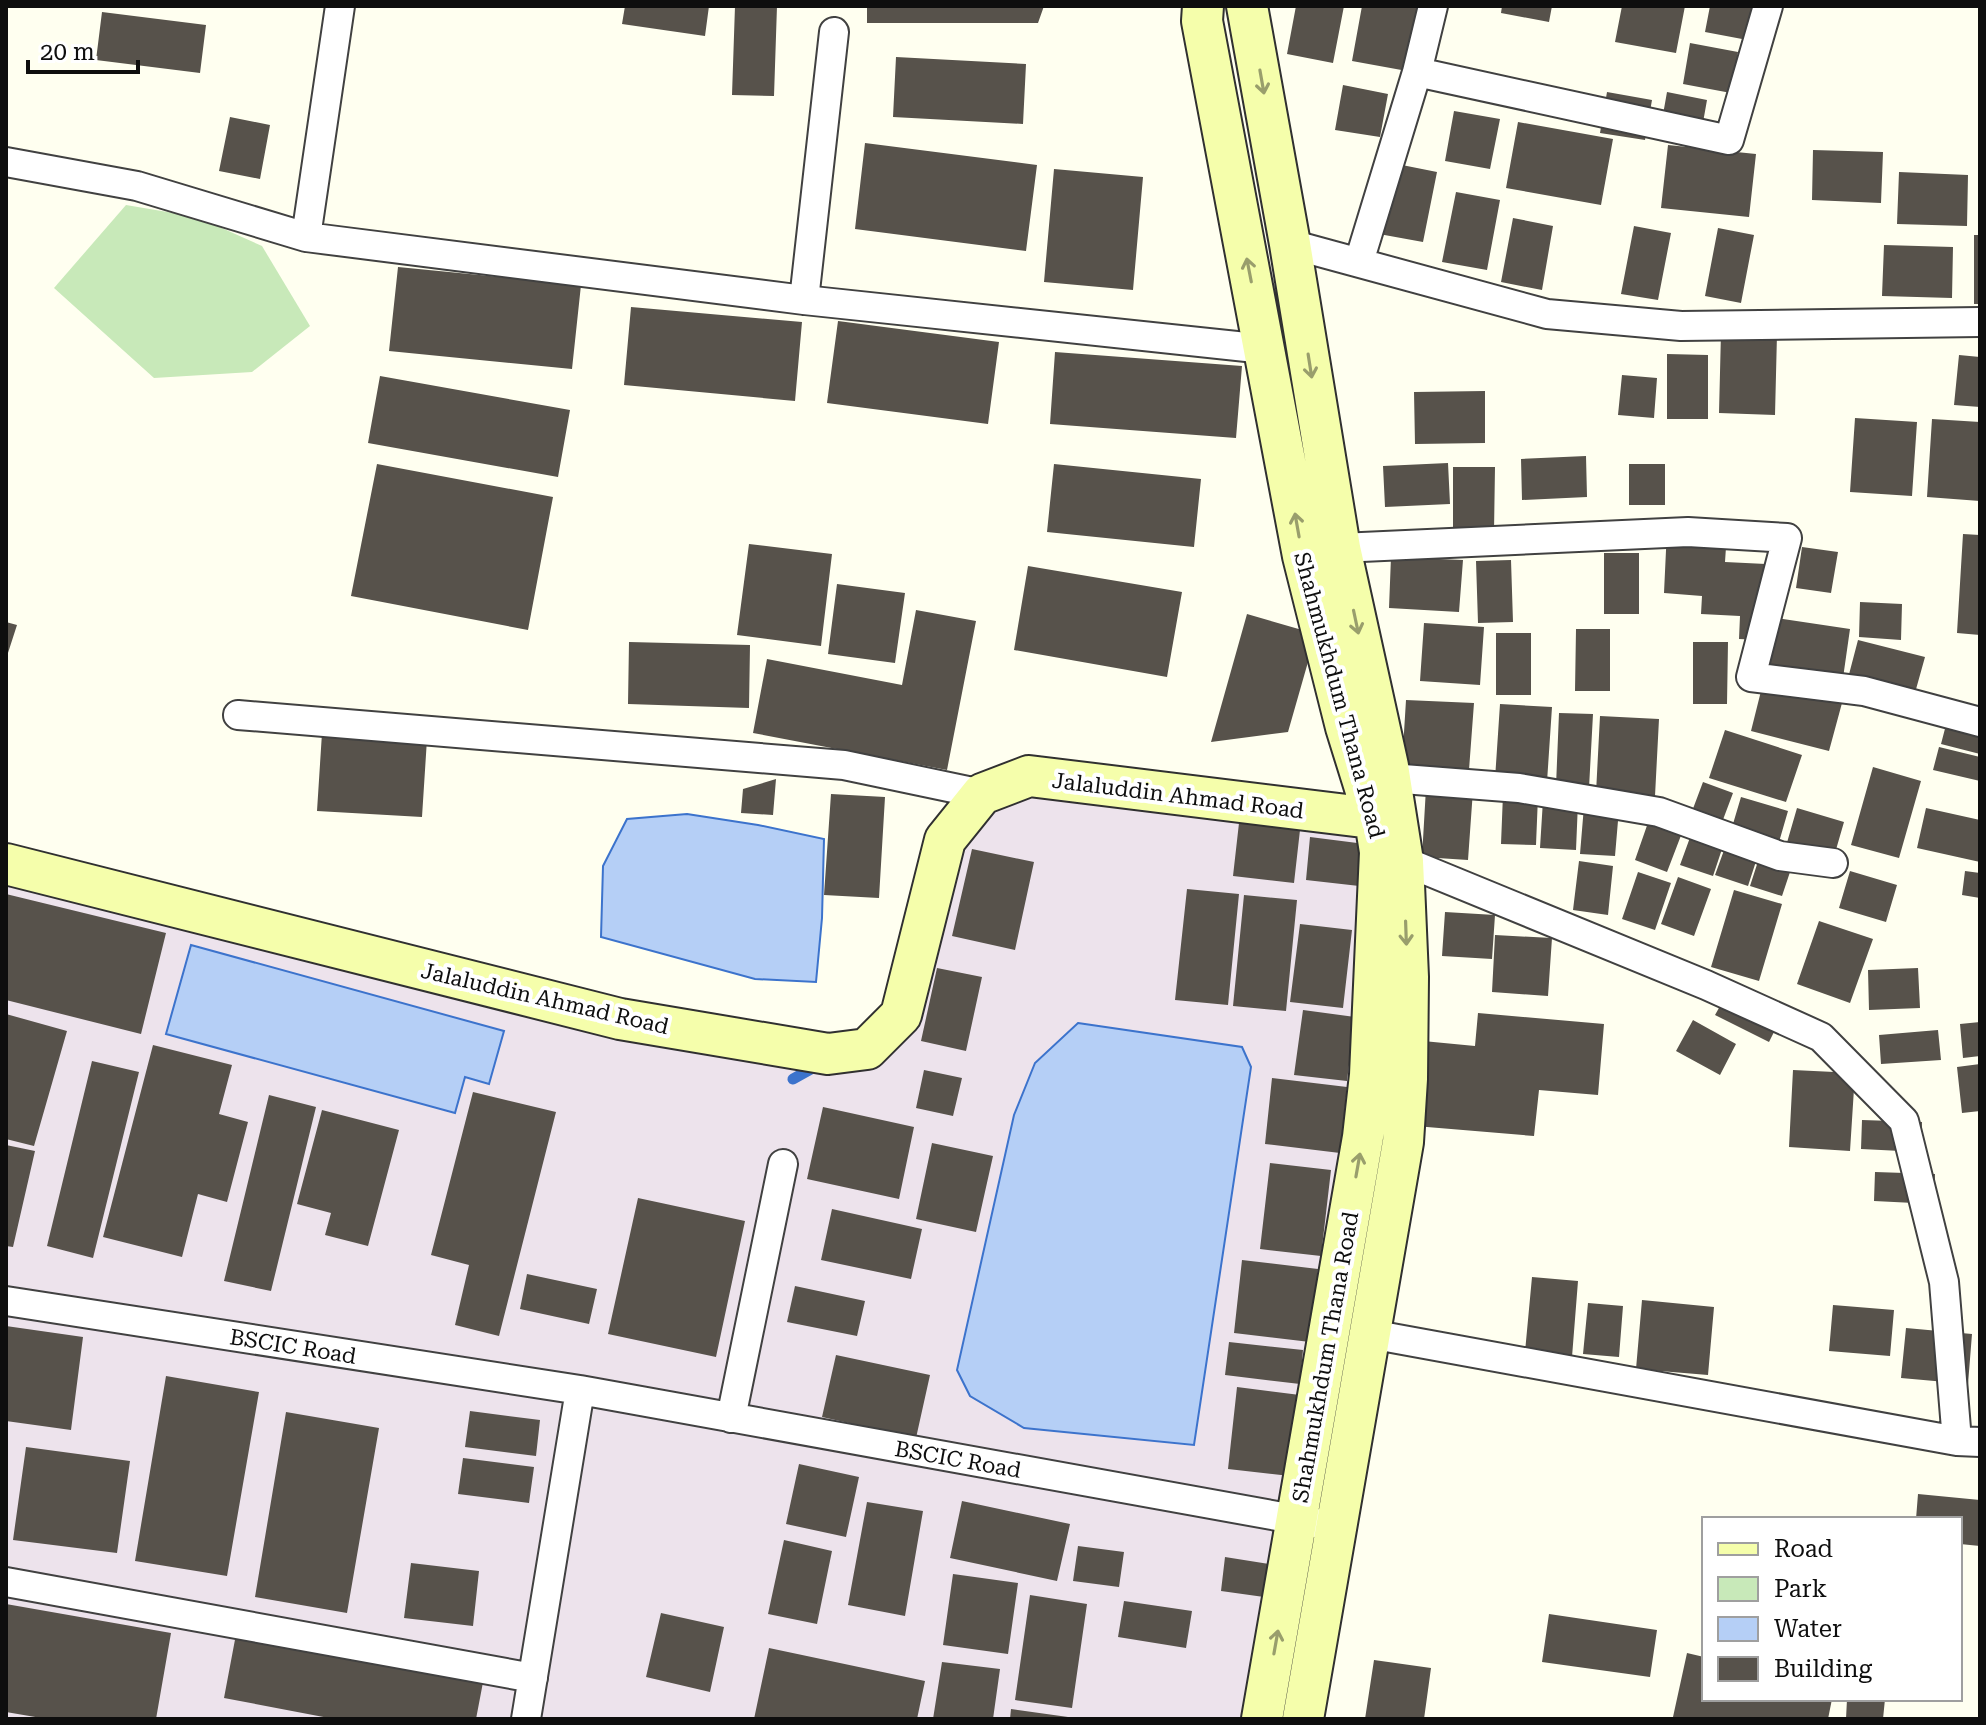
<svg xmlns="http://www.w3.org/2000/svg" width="1986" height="1725" viewBox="0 0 1986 1725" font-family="'Roboto Serif',serif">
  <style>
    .industrial { fill: #ede3ec }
    .green { fill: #c8e9b9 }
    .water { fill: #b5cff6; stroke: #3c73cc; stroke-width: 2 }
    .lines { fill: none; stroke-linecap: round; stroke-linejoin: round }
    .stream { stroke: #3c73cc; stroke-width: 11 }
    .building { fill: #57524b }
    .street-casing { stroke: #414141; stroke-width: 32 }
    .secondary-casing { stroke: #303030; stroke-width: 44 }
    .street { stroke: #fff; stroke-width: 28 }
    .secondary { stroke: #f5feab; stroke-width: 40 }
    .oneway { stroke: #999e6c }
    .labels { text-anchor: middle; stroke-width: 8; stroke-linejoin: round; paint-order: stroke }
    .street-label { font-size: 22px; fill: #0e0e0e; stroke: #fff }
  </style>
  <rect width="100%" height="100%" fill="#fffff0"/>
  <path class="industrial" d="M1029,776l370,37 -6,319 -97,587h-1290v-870l614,170 247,30 94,-226z"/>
  <path class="green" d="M126,205l71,12 65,29 48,80 -58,46 -98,6 -100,-90z"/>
  <path class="water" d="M687,814l71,11 66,14 -2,79 -6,64 -61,-3 -154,-42 2,-71 24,-47z
    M191,945l313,86 -15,53 -24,-7 -10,36 -289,-79z
    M1078,1023l164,24 9,20 -57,378 -170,-17 -54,-32 -13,-26 57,-255 21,-52z"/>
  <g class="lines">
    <path class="stream" d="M793,1079l27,-15"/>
  </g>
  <path class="building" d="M625,6h84l-4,30 -83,-12z
    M735,6h42l-3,90 -42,-1z
    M867,6h177l-6,17h-171z
    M1296,6h48l-11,57 -46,-9z
    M1362,6h57l-12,65 -55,-10z
    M1502,6h50l-3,16 -48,-9z
    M1622,6h63l-9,47 -61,-11z
    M1710,6h55l-7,36 -53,-10z
    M102,12l104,13 -6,48 -104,-13z
    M1690,43l48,9 -7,41 -48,-9z
    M896,57l130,7 -3,60 -130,-7z
    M1343,85l45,9 -8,43 -45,-7z
    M1607,92l45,8 -7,40 -45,-7z
    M1667,92l40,8 -8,45 -40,-8z
    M1454,111l46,8 -10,50 -45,-8z
    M230,117l40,8 -10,54 -41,-8z
    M1518,122l95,17 -12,66 -95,-17z
    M865,143l172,22 -11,86 -171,-22z
    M1668,145l88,9 -7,63 -88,-9z
    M1813,150l70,2 -2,51 -69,-3z
    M1392,163l45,9 -14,70 -44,-8z
    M1054,169l89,8 -10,113 -89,-8z
    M1899,172l69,3 -1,51 -70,-2z
    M1456,192l44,8 -13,70 -45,-8z
    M1513,218l40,8 -11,64 -41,-8z
    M1634,226l37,7 -13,67 -37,-6z
    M1718,228l36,7 -13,68 -36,-7z
    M1974,235h6v69h-6z
    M1884,245l69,2 -1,51 -70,-2z
    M398,267l183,18 -9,84 -183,-18z
    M631,307l171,15 -7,79 -171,-16z
    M838,321l161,21 -11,82 -161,-21z
    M1721,332l56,2 -2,81 -56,-2z
    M1055,352l187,14 -6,72 -186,-14z
    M1667,354l41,1v64h-41z
    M1959,355l21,2v50l-26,-2z
    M1622,375l35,3 -3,40 -36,-3z
    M380,376l190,34 -12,67 -190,-34z
    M1485,391v52l-70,1 -1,-52z
    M1855,418l62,4 -5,74 -62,-4z
    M1932,419l48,3v79l-53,-4z
    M1586,456l1,41 -65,3 -1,-41z
    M1448,463l2,41 -65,3 -2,-41z
    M377,464l176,33 -25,133 -177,-34z
    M1054,464l147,15 -7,68 -147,-15z
    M1629,464h36v41h-36z
    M1453,467h42l-1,65h-41z
    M1667,529l60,3 -2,30 41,2 -5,76 -22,-1 1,-23 -39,-2 1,-18 -38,-3z
    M1963,534l17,1v100l-23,-2z
    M749,544l83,10 -11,92 -84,-11z
    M1802,547l36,5 -7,41 -35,-5z
    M1604,553h35v61h-35z
    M1391,557l72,3 -4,52 -70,-4z
    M1511,560l2,62 -35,1 -2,-62z
    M1028,566l154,26 -15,85 -153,-27z
    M837,584l68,9 -10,70 -67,-9z
    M1860,602l42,2 -1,36 -42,-3z
    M916,610l60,11 -29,149 -194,-37 14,-74 135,26z
    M1247,614l69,20 -28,98 -77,10z
    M1776,618l74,11 -7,49 -74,-11z
    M6,622l11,3 -10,31h-1z
    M1424,623l60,4 -4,58 -60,-4z
    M1576,629h34v62h-35z
    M1496,633h35v62h-35z
    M1858,640l67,17 -12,43 -66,-18z
    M629,642l121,3 -1,63 -121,-4z
    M1693,642h35l-1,62h-34z
    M1763,683l79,20 -13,48 -78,-20z
    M1406,700l68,3 -5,67 -67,-5z
    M1500,704l52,3 -5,75 -52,-3z
    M1559,713l34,1 -4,74 -33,-2z
    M1600,716l59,3 -4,77 -59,-3z
    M1947,721l33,8v25l-39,-10z
    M1725,730l77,25 -16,47 -77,-24z
    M322,733l105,6 -5,78 -105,-6z
    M1939,747l41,10v24l-47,-11z
    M1873,767l48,14 -22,77 -48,-13z
    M776,779l-3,36 -32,-2 2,-24z
    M1703,782l30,11 -12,32 -30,-11z
    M1426,788l47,2 -5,70 -46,-3z
    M831,794l54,3 -6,101 -55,-3z
    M1503,794l35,2 -2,49 -35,-1z
    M1741,797l47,14 -11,38 -47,-15z
    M1543,800l35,2 -2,48 -36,-2z
    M1584,806l35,3 -4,47 -35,-2z
    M1797,808l47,14 -11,38 -47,-14z
    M1926,808l54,12v42l-63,-14z
    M1651,814l34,11 -18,47 -32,-12z
    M1239,823l61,7 -6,53 -61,-7z
    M1692,832l32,11 -11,33 -33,-11z
    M1310,837l63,8 -5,42 -62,-7z
    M1727,842l32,10 -11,34 -33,-11z
    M972,849l62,13 -19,88 -63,-14z
    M1761,852l32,11 -11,33 -32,-10z
    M1579,861l34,5 -5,49 -35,-5z
    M1850,871l47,14 -11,37 -47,-14z
    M1965,871l15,2v25l-18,-3z
    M1638,872l33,11 -16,47 -33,-11z
    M1678,877l33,12 -17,47 -33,-12z
    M1187,889l52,5 -11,111 -53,-5z
    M1734,890l48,14 -23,77 -48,-14z
    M6,894l160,39 -25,101 -135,-34z
    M1244,895l53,5 -11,111 -53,-5z
    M1445,912l50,3 -3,44 -50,-3z
    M1819,921l54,18 -23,64 -53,-19z
    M1300,924l52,6 -9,78 -53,-6z
    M1495,935l57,3 -4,58 -56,-4z
    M937,968l45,9 -16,74 -45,-10z
    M1918,968l2,40 -51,2 -1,-40z
    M1724,999l53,27 -8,16 -54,-27z
    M1303,1010l52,7 -8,64 -53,-6z
    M1478,1013l126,11 -6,71 -59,-5 -5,46 -119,-10 8,-85 52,5z
    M6,1014l61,17 -33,115 -28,-7z
    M1693,1020l43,24 -16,31 -44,-24z
    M1980,1022v34l-17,2 -3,-34z
    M1938,1030l3,30 -60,4 -2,-29z
    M153,1045l79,20 -13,49 29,8 -21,80 -29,-8 -16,63 -79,-20z
    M92,1061l47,11 -46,186 -46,-12z
    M1980,1064v47l-18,2 -5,-46z
    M924,1070l38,8 -9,38 -37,-8z
    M1793,1070l62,3 -5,78 -61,-4z
    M1272,1078l75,9 -7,66 -75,-9z
    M473,1092l83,20 -57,224 -44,-11 14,-60 -38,-10z
    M269,1095l47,12 -45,184 -47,-10z
    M823,1107l91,20 -15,72 -92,-20z
    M322,1110l77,20 -31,116 -43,-11 6,-22 -34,-9z
    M1862,1120l60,2 -1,30 -60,-3z
    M932,1143l61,13 -17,76 -60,-13z
    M6,1145l29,6 -22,96 -7,-1z
    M1270,1163l61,7 -10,86 -61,-7z
    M1875,1172l60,2 -1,30 -60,-3z
    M638,1198l107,23 -29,136 -108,-23z
    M832,1209l90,20 -11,50 -90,-19z
    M1242,1260l76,9 -8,73 -76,-9z
    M527,1274l70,15 -8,35 -69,-15z
    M1532,1277l46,4 -6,76 -47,-5z
    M795,1286l70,15 -8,35 -70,-14z
    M1642,1300l72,7 -6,68 -72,-6z
    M1588,1303l35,3 -4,51 -36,-3z
    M1833,1305l61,5 -4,46 -61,-5z
    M6,1326l77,11 -12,93 -65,-9z
    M1906,1328l66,6 -4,50 -67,-6z
    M1229,1342l74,8 -3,34 -75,-9z
    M836,1355l94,20 -14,63 -94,-21z
    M166,1376l93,16 -32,184 -92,-15z
    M1237,1387l63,8 -10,81 -62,-7z
    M470,1411l70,9 -4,36 -71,-9z
    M286,1412l93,16 -32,185 -92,-16z
    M26,1447l104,14 -13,92 -104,-13z
    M463,1458l71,9 -5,36 -71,-9z
    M799,1464l60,13 -13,60 -60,-13z
    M1918,1494l62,6v46l-20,-2v-25h-44z
    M962,1501l108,23 -13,57 -107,-23z
    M867,1502l56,9 -18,105 -57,-11z
    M784,1540l48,11 -15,73 -49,-10z
    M1078,1546l46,6 -5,35 -46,-6z
    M1225,1557l44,7 -5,33 -43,-6z
    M411,1563l68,8 -6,55 -69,-8z
    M953,1574l65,9 -10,71 -65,-9z
    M1030,1595l57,9 -15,104 -57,-8z
    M1124,1601l68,10 -6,37 -68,-11z
    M6,1604l165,29 -15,86h-109l-41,-7z
    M661,1613l63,14 -14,65 -64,-15z
    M1549,1614l108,16 -7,47 -108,-15z
    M237,1629l247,48 -8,42h-142l-110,-21z
    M769,1648l156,33 -8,38h-163z
    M1687,1653l17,4v42h128l-4,20h-142l-13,-2z
    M1374,1660l57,8 -7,51h-59z
    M942,1662l58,7 -7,50h-60z
    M1847,1699h38l-2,20h-37z
    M1011,1709l57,8v2h-58z"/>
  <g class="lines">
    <g class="street-casing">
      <path id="street" d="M1417,72l312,68 39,-134
        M6,162l131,24 169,51 498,63 461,49
        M306,237l34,-231
        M1290,244l257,70 134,12 299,-4
        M1359,262l58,-190 16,-66
        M804,300l30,-268
        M1340,548l348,-16 99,6 -36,139 113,14 116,31
        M238,715l606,50 138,29
        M1390,778l129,10 140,24 121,44 53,7
        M1389,855l317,130 115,52 83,84 40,161 13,159 23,1
        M6,1301l574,89 736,133
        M1370,1334l587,107
        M731,1418l52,-254
        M6,1582l527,96
        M526,1719l54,-329"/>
    </g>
    <g class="secondary-casing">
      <path id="secondary" d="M1203,6l-1,15 101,535 43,171 29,93 5,32 -10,223 -7,62 -101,582
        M1247,6l43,238 50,304 48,218 15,95 5,116 -1,102 -4,63 -100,577
        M6,864l614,155 208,35 39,-5 34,-34 44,-175 37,-46 47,-18 367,45"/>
    </g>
    <use href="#street" class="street"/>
    <use href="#secondary" class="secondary"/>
  </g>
  <defs><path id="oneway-shaft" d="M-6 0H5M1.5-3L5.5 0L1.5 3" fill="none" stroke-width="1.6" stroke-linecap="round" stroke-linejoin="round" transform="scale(2)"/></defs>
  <g class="oneway">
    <use href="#oneway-shaft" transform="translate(1262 82) rotate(80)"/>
    <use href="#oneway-shaft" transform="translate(1249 270) rotate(-101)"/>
    <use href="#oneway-shaft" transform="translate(1310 366) rotate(81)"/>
    <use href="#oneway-shaft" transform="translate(1297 525) rotate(-100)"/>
    <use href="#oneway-shaft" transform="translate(1356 622) rotate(78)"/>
    <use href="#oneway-shaft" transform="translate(1406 933) rotate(88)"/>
    <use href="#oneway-shaft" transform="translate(1358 1165) rotate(-80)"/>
    <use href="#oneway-shaft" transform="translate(1276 1642) rotate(-80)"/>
  </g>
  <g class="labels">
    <g class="street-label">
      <text transform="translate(1340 695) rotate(75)" y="8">Shahmukhdum Thana Road</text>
      <text transform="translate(1178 795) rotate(7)" y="8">Jalaluddin Ahmad Road</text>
      <text transform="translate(545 998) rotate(13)" y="8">Jalaluddin Ahmad Road</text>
      <text transform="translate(293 1346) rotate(9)" y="8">BSCIC Road</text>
      <text transform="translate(1325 1357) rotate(-80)" y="8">Shahmukhdum Thana Road</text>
      <text transform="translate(958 1459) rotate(10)" y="8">BSCIC Road</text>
    </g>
  </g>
  <rect width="1986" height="1725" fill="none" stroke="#0e0e0e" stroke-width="16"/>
  <rect x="1702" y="1517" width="260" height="184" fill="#ffffff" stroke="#9f9f9f" stroke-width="2"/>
  <rect x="1718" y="1543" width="40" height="12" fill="#f5feab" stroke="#9f9f9f" stroke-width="2"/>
  <text x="1774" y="1557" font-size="24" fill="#0e0e0e">Road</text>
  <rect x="1718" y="1577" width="40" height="24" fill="#c8e9b9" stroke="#9f9f9f" stroke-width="2"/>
  <text x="1774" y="1597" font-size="24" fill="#0e0e0e">Park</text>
  <rect x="1718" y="1617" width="40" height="24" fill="#b5cff6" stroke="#9f9f9f" stroke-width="2"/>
  <text x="1774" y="1637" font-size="24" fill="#0e0e0e">Water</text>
  <rect x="1718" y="1657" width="40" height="24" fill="#57524b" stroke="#9f9f9f" stroke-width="2"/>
  <text x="1774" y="1677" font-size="24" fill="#0e0e0e">Building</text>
  <path d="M28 60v12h110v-12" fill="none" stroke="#0e0e0e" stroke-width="4"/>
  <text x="40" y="60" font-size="24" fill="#0e0e0e" stroke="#ffffff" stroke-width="6" paint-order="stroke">20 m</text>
</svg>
